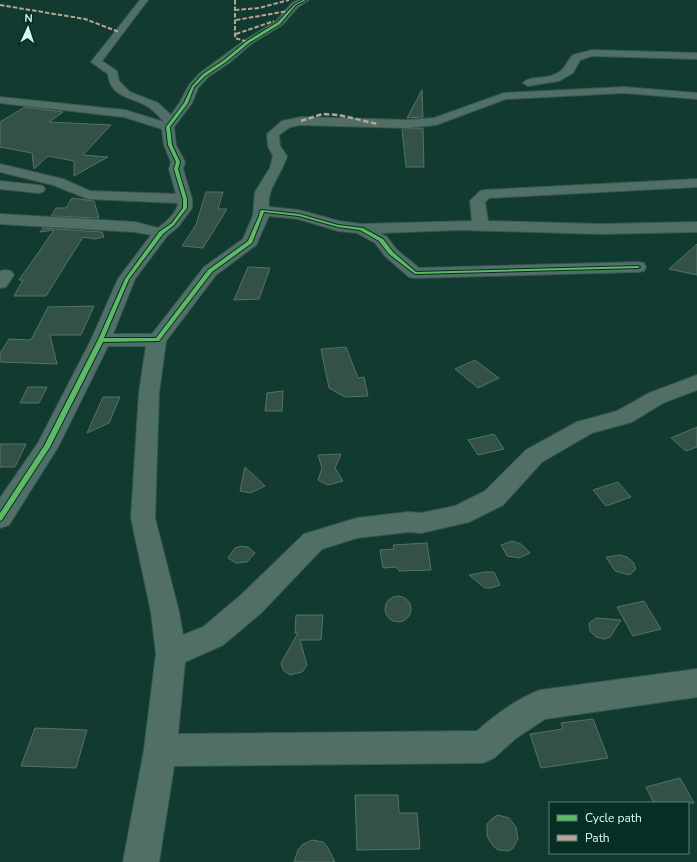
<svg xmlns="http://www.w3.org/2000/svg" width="697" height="862" viewBox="0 0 697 862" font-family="'Nunito Sans',sans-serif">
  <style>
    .building { fill: #335145; stroke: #557266 }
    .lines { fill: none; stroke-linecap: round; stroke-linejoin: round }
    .minor-casing { stroke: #38554e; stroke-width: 2 }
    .minor { fill: #507067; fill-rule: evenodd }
    .quiet-far1 { stroke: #bda197; stroke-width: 2; stroke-dasharray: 4.5 2; stroke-linecap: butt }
    .quiet { stroke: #bda197; stroke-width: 2.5; stroke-dasharray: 5.5 2.5; stroke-linecap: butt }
    .cycleway-casing { stroke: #082d24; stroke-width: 2 }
    .cycleway { fill: #5cba63; fill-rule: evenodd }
  </style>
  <rect width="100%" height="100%" fill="#113a31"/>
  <path class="building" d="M422,90l1,27 -16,1z
    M25,107l38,5 -14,10 62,3 -28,30 25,2 -34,19v-15l-26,-5 -14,13 -2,-16 -32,-6v-25z
    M423,128l1,39h-18l-4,-38z
    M206,192h17l-5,17h9l-24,39 -21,-2 14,-21z
    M72,198l22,3 5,17 -48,-2 5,-8h10z
    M43,228l59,4 2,5 -9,2 -12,-2 -37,59h-32l9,-16h-4l35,-50 -14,2z
    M697,244v31l-28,-6z
    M248,267l22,1 -11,31 -25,1z
    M94,306l-13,29h-31l7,29 -57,-2v-9l9,-14 22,1 17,-33z
    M346,347l12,31 6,-1 4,19 -23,1 -16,-9 -8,-39z
    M475,360l24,18 -21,10 -23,-19z
    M28,387h19l-8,16h-19z
    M283,391l-1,20h-17l2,-18z
    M103,397h17l-11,26 -22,10z
    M697,427v20l-11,4 -15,-13z
    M494,434l10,15 -26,6 -10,-15z
    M0,444h26l-11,23h-15z
    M341,454l-6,14 8,13 -15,4 -10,-5 4,-12 -4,-13z
    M245,467l20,19 -14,7 -11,-2z
    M618,482l13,15 -25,9 -13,-16z
    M512,541l9,3 9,9 -11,5 -12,-2 -6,-11z
    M427,543l4,27 -32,1 -3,-4 -13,1 -3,-18 14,-1 -1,-4z
    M241,546l7,1 7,6 -8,9 -11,1 -8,-5 7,-10z
    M620,555l7,2 6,5 3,7 -7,6 -14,-4 -9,-14z
    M485,572h9l6,13 -9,3h-6l-16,-13z
    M385 609a13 13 0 1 1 26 0a13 13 0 1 1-26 0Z
    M644,601l17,28 -28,7 -16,-29z
    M296,615h27l-2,25h-21l7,25 -5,7 -12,3 -7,-5 -2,-7 17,-30h-3z
    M596,618l25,2 -11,17 -6,2 -8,-2 -6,-6 -1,-8z
    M593,719l15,39 -67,10 -11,-34 33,-5 -2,-6z
    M35,728l52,2 -11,38 -55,-2z
    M680,778l14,25h-40l-8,-16z
    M355,795h43l1,18h18l3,36 -63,1z
    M498,815l11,3 7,9 2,12 -5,9 -4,3 -11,-1 -5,-4 -6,-10v-12l7,-7z
    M312,840l11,2 4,4 8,16h-41l4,-12 4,-5z"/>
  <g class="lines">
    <g class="minor-casing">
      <path id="minor" d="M140,0h8l-46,61 15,10 2,10 11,11 28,11 13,12 9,-13 9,-17 11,-12 45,-33 31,-19 16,-18 6,-3h11l-11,7 -16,18 -31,19 -22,19 -21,14 -10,11 -6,15 -18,24 2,18 9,17 -2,7 9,30v9l-14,19 -11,9 -32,43 -22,55h39l52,-67 39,-28 10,-23 2,-24 15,-24 3,-12 -5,-10 -1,-12 15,-13 19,-4 107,3 26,-2 70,-25 120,-6 73,6v6l-73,-6 -118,6 -70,26 -28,3 -107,-3 -11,2 -11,8 1,11 7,10c-5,18 -21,34 -18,51l30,3 40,11 22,3 111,-3 -2,-20 10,-10 5,-1 212,-11v8l-208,11 -4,4 3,19 112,3 97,-2v10l-97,2 -140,-4 -80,3 7,4 10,13 22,18 219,-6 6,1 2,4 -2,4 -6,1 -223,6 -6,-1 -24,-21 -10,-13 -18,-10 -19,-2 -40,-12 -29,-3 -13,29 -40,30 -50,66 -7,52 -4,125 24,94 4,23 20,-8 38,-32 63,-61 53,-16 51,-6 13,1 34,-7 30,-15 41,-41 51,-28 40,-11 32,-18 48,-18v15l-34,13 -31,19 -40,11 -50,29 -39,43 -34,17 -48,11 -13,-1 -51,6 -35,11 -61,64 -38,32 -38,17 -7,72 299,-3c19,-17 40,-32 63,-41l157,-21v28l-152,22 -30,20 -21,19 -11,5 -309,3 -15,96h-36l21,-112 12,-96 -5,-42 -20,-94 8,-125 7,-47h-38l-50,101 -49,78 -9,3v-30l38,-55 53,-103 27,-61 33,-44 -16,-3 -135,-8v-10l135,8 23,6c8,-6 19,-15 20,-25l-90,-4 -35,-14 -53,-13v-8l63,15 27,12 86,3 -7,-25 2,-7 -7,-17 -2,-16 -38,-12 -124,-14v-6l125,13 39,12c-4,-5 -9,-10 -14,-14 -15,-11 -40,-9 -42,-34l-17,-12z
        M592,50l105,3v6l-105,-3 -12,4 -7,13 -14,8 -31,5 -5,-3c6,-7 22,-4 30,-8 14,-5 11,-11 20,-20z
        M0,181l38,4 5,1 2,3 -2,3 -5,1 -38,-4z
        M5,270l6,1 3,4 -8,12 -6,1v-17z"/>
    </g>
    <use href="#minor" class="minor"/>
    <path class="quiet-far1" d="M235,0v38l13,4
      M0,5l85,14 34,13
      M235,10l24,-2 30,-8
      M236,20l52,-9
      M236,34l38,-13"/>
    <path class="quiet" d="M301,121l21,-7 17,1 38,9"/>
    <g class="cycleway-casing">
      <path id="cycleway" d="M303,0h3l-10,5 -16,19 -31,19 -23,19 -21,14 -11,11 -6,16 -18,24 2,18 8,17 -2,7 9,30v9l-13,17 -11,9 -34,45 -25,59h52l52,-68 40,-29 11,-25 1,-5 2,-1 37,4 39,11 25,3 20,11 10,13 23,20 222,-6 2,1 -2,1 -223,6 -26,-20 -10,-13 -19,-11 -22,-3 -39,-11 -35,-4 -12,31 -40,29 -53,69 -56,1 -53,105 -48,73 -2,1v-8l44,-67 54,-106 27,-61 34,-47 13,-9 11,-15v-9l-9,-30 2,-7 -8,-17 -2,-18 18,-24 8,-17 11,-12 21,-14 23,-19 31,-19 16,-17z"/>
    </g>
    <use href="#cycleway" class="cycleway"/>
  </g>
  <rect x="549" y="802" width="140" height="52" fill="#082d24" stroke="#5a8176"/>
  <rect x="557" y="815" width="20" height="6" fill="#5cba63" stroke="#5a8176"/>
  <text x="585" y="822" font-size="12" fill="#d6fef1">Cycle path</text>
  <rect x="557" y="835" width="20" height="6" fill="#bda197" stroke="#5a8176"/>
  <text x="585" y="842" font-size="12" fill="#d6fef1">Path</text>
  <g transform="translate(28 28) rotate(3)" stroke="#082d24" stroke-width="3" paint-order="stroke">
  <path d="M0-3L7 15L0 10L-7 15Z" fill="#d6fef1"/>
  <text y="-6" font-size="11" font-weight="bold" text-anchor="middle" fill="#d6fef1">N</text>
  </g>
</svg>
